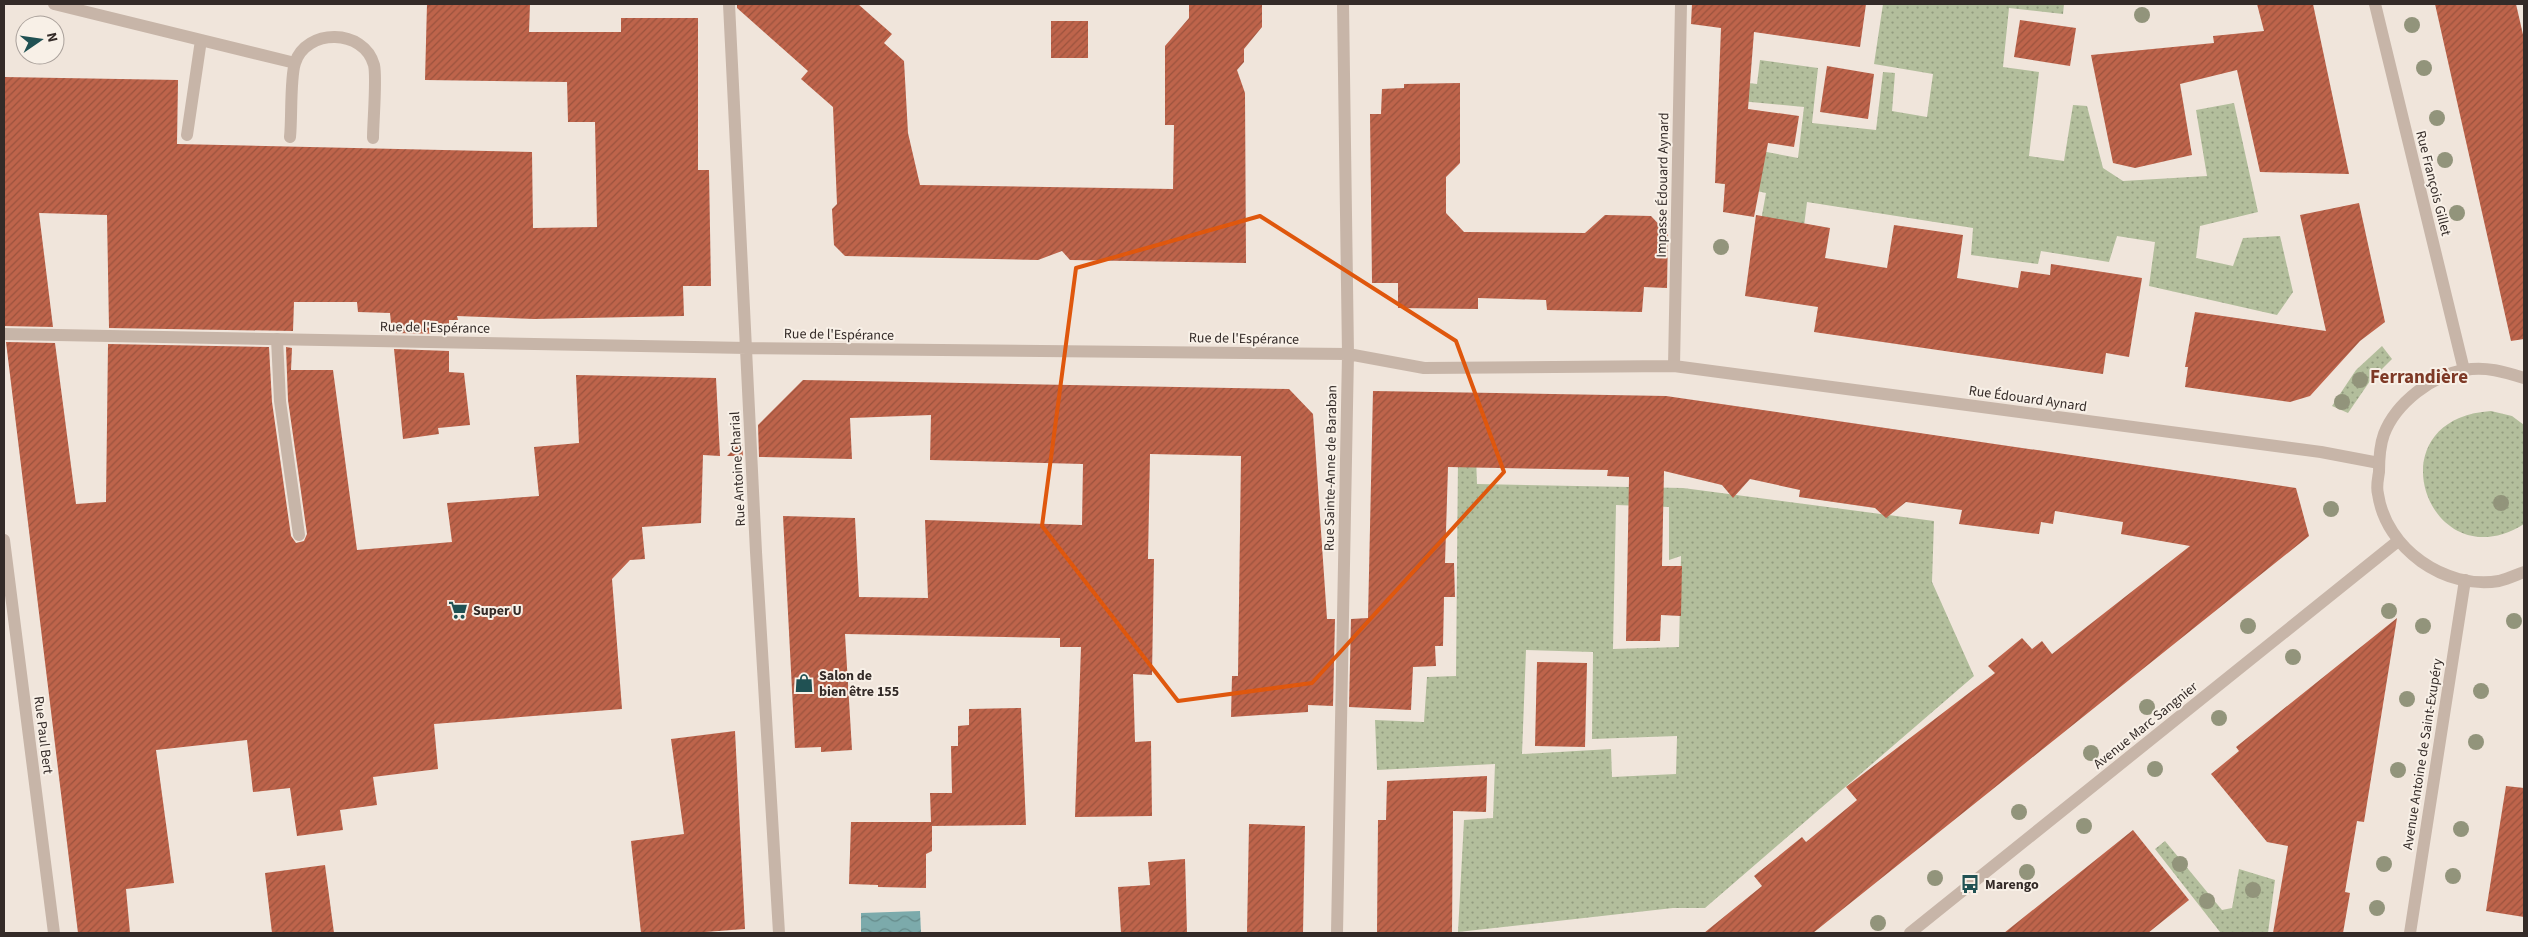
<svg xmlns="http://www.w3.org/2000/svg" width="2528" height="937" viewBox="0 0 2528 937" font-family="'Source Sans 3',sans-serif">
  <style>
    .garden { fill: url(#garden-dots); fill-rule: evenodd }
    .water { fill: url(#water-waves) }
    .building { fill: url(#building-hatch) }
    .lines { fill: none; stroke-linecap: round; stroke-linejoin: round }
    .service { stroke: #c7b5a8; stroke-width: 12 }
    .minor { stroke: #c7b5a8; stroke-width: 12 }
    .tertiary { stroke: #c7b5a8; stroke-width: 12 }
    .tree { fill: #92947b }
    .marked { fill: none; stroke: #df570d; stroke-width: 4; stroke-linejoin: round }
    .labels { text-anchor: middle; stroke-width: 4; stroke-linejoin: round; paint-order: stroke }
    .street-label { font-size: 14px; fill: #342b28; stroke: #f8f0e7 }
    .poi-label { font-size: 14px; font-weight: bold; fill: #342b28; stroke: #f8f0e7; text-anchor: start }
    .district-label { font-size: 19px; font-weight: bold; fill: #7e3926; stroke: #f8f0e7 }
  </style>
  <defs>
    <pattern id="garden-dots" width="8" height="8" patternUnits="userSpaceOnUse" patternTransform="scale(1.25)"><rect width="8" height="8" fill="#b3be9c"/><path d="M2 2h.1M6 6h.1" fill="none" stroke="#929b7f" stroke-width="1.8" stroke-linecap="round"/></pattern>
    <pattern id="water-waves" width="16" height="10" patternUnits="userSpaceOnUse" patternTransform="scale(1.25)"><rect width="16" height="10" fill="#7caaab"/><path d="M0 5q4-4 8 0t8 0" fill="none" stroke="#668b8b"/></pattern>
    <pattern id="building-hatch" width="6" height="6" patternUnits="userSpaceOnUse" patternTransform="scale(1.25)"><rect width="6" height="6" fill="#be644b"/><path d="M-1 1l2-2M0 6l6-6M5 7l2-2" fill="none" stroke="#9b533e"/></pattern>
  </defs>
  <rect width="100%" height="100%" fill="#f0e5db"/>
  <path class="garden" d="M1883,4h181l-1,10 -54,-6 -6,59 36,5 -10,84 35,5 9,-56 14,1 16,62 20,13 84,-5 -11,-66 38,-7 24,109 -58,14 -4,32 37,8 10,-28 37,-2 13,56 -16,23 -128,-29 6,-44 -38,-6 -8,26 -68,-11 -3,13 -67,-9 2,-27 -166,-26 -4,32 -43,-8 6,-33 -47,-10v-40l79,15 6,-51 -85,-8 3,-19 35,4 3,-24 58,8 -6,55 64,7 7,-58 12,1 -3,38 35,6 6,-43 -59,-10z
    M2382,346l10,13 -22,22 -22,32 -16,-7 24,-36z
    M2491,411l21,5 12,9v99c-95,60 -154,-105 -33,-113z
    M1458,457l18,1 1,26 206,4 251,33 -2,61 42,94 -269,232h-32l-215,24 6,-112 29,-2 2,-54 -118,6 -2,-50 49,2 3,-45 29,-1zM1616,505l53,2v53l12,-4 -2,91 -66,2zM1526,650l67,2 -1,87 85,-3 -1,38 -64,3 -1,-28 -89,5z
    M2165,841l57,69 10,-2 7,-39 36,11 -7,53 -48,-1 -65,-83z"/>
  <path class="water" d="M920,911l1,22h-60v-20z"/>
  <path class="building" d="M427,4h103l-1,28h92v-14h77v152h11l2,116h-28l1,30 -150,3 -77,-3 1,4h-9v14l-57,-1 -2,-20 -32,-1 -1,-10h-63l-1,29 -184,-3 -2,-113 -68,-2 14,114 -49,-1v-249l174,3 -1,64 355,8 1,76 64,-1 -2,-105h-27l-1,-40 -142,-2z
    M737,4h121l34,30 -8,9 20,18 4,72 12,52 253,4 1,-64h-9v-79l24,-28v-14h73v23l-18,22v13l-7,8 8,23 1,170 -176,-3 -8,-9 -24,9 -193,-4 -11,-11 -2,-36 5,-5 -4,-97 -32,-28 7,-8 -71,-63z
    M1692,4h174l-6,43 -106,-15 -6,77 51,7 -5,31 -26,-4 -14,74 -31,-5 2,-28 -10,-1 6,-155 -30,-4z
    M2257,4h56l36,170 -89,-2 -23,-102 -57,14 12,71 -57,13 -22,-5 -22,-108 123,-12 -1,-7 51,-5z
    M2435,4h81l8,35v300l-13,2z
    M2020,20l56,8 -6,38 -56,-9z
    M1051,21h37v37h-37z
    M1827,66l47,8 -6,45 -48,-7z
    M1460,83v80l-14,14v36l18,19 121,1 20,-18 46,1 17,18 -1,54 -23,-1 -2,25 -95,-2 -1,-10 -68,-2v11l-80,-1v-25h-26l-2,-169h11l1,-25 22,-1v-4z
    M2359,203l26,119 -25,19 -50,55 -20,6 -105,-15 3,-20h-3l10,-55 131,19 -26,-116z
    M1756,215l74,13 -5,30 62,10 7,-43 69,10 -6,43 61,10 3,-17 29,4 1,-11 91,14 -13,79 -23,-4 -3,21 -289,-42 4,-25 -73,-11z
    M6,342l49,1 21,161 30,-2 2,-158 161,3 3,55 19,134 5,7 8,-2 3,-7 -19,-134 -2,-53 6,1 -1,22h42l24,180 95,-8 -5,-39 92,-7 -5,-49 45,-4 -3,-68 140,3 4,78 -17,-1 -2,68 -59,4 3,32 -15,1 -18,19 10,130 -188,15 4,45 -65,8 4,28 -37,5 3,20 -46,6 -7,-48 -37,4 -6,-52 -91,10 18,133 -48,6 4,44h-52z
    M394,349l55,2v21l15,1 6,52 -32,3 1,6 -36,5z
    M803,380l486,9 24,25 14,205h8l-2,87 -25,-1v7l-77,5 1,-41h6l3,-220 -91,-2 -2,105h6l-2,116 -19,-1 2,68 16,-1 1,75 -77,1 6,-170h-21v-9l-215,-4 7,116 -31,2v-5l-26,1 -12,-232 72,2 4,79 69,1 -3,-78 157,5 1,-61 -153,-4 1,-45 -81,3 2,41 -93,-2 -1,-32z
    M1373,391l293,5 535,78 95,14 13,48 -496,397h-109l58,-47 -8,-10 48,-39 4,5 51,-42 -11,-13 149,-114 -7,-7 34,-28 10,11 10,-8 10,13 138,-108 -69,-12 2,-12 -68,-11 -2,13 -12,-2 -2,12 -80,-10 3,-14 -56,-8 -20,16 -11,-10 -76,-11 1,-7 -50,-11 -17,19 -11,-13 -58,-14 -2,95h20l-1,50 -20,-1 -1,26h-34l3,-164 -22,-1 1,-6 -160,-3 -3,96h9l1,34h-11l-1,49h-8l1,20 -23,1 -2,43 -62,-3 2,-88 17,-1z
    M742,441l1,15h-16z
    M2397,618l-33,204 -7,-1 -12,71 5,1 -7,40h-70l15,-87 -21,-4 -56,-68 28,-23 -3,-4z
    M1537,662l50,1 -2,84 -50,-1z
    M1021,708l5,117 -94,1v25l-6,3v34l-48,-1v-2l-29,-1 2,-62h80l-1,-29h22l-1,-47h7v-20l11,-1v-16z
    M735,731l10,198 -53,4h-51l-10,-92 53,-7 -13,-95z
    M1487,776l-1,36 -33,-1 -1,122h-75l1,-113h8l1,-39z
    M2506,786l18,2v129l-38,-6z
    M1249,824l56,2 -2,107h-56z
    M2133,830l56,70 -41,33h-144z
    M1185,859l2,74h-66l-3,-46 32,-2 -2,-23z
    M325,865l9,68h-62l-7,-60z"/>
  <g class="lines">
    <path class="service" d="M54,4l241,59
      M187,135l14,-95
      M290,137c2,-18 0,-59 5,-74 11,-35 69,-35 79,2 3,13 -1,57 -1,73
      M277,339l3,62 19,134"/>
    <path class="minor" d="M729,4l27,548 23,381
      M4,334l743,14 601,6 76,14 250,-2 647,86 58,11
      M1674,366l7,-362
      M4,540l50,393
      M1337,933l11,-579 -5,-350
      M2410,933l55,-353"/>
    <path class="tertiary" d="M2375,4l89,366
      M2524,378c-19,-6 -39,-12 -59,-8 -33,5 -69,33 -81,64 -4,11 -5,26 -5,38 -1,7 -3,15 -1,22 8,55 67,96 121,87 8,-2 17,-6 25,-9
      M1910,933l488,-392"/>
  </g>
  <g class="tree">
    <circle cx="2142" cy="15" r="8"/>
    <circle cx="2412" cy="25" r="8"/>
    <circle cx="2424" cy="68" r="8"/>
    <circle cx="2437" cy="118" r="8"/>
    <circle cx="2445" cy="160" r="8"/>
    <circle cx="2457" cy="213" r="8"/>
    <circle cx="1721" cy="247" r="8"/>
    <circle cx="2360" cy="380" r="8"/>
    <circle cx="2342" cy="402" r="8"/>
    <circle cx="2501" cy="503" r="8"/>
    <circle cx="2331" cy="509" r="8"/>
    <circle cx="2389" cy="611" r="8"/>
    <circle cx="2514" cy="621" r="8"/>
    <circle cx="2248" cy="626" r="8"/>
    <circle cx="2423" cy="626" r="8"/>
    <circle cx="2293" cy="657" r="8"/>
    <circle cx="2481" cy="691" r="8"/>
    <circle cx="2407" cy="699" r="8"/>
    <circle cx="2147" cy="707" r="8"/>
    <circle cx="2219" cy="718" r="8"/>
    <circle cx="2476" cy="742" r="8"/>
    <circle cx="2091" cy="753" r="8"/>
    <circle cx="2155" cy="769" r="8"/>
    <circle cx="2398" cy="770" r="8"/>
    <circle cx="2019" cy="812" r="8"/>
    <circle cx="2084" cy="826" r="8"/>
    <circle cx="2461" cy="829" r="8"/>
    <circle cx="2180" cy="864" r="8"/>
    <circle cx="2384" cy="864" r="8"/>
    <circle cx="2027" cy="872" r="8"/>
    <circle cx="2453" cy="876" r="8"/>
    <circle cx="1935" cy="878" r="8"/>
    <circle cx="2253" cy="890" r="8"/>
    <circle cx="2207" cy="901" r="8"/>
    <circle cx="2377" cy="908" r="8"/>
    <circle cx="1878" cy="923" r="8"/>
  </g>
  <path class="marked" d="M1260,216l196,125 48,131 -192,211 -134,18 -136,-175 34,-258z"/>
  <defs>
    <g id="supermarket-bare" transform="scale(1.5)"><path d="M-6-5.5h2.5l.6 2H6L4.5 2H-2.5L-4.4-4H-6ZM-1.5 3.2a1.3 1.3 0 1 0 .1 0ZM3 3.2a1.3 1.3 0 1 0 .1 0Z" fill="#205153" stroke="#f8f0e7" stroke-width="2.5" paint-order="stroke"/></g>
    <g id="shop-bare" transform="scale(1.5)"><path d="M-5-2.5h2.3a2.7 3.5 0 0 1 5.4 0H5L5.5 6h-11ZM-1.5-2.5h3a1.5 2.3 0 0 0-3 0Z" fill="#205153" stroke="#f8f0e7" stroke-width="2.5" paint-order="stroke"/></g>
    <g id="bus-bare" transform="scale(1.5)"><path d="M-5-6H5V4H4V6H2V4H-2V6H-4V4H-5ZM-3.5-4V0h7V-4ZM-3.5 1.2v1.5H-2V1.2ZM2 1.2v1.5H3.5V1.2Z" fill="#205153" stroke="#f8f0e7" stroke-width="2.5" paint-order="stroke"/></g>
  </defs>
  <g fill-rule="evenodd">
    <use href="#supermarket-bare" x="458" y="610"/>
    <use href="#shop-bare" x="804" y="683"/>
    <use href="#bus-bare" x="1970" y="884"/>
  </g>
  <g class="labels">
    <g class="street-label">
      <text transform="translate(2434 183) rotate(76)" y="5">Rue François Gillet</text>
      <text transform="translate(1662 185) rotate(-89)" y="5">Impasse Édouard Aynard</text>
      <text transform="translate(435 327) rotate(1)" y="5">Rue de l'Espérance</text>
      <text transform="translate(839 334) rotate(1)" y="5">Rue de l'Espérance</text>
      <text transform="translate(1244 338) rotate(1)" y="5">Rue de l'Espérance</text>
      <text transform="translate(2028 398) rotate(8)" y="5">Rue Édouard Aynard</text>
      <text transform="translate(1330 468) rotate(-89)" y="5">Rue Sainte-Anne de Baraban</text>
      <text transform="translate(737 469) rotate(-93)" y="5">Rue Antoine Charial</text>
      <text transform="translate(2145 725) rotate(-39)" y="5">Avenue Marc Sangnier</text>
      <text transform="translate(44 735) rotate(83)" y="5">Rue Paul Bert</text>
      <text transform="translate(2422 754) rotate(-81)" y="5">Avenue Antoine de Saint-Exupéry</text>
    </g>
    <g class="poi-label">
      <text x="473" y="615">Super U</text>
      <text x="819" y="680">Salon de<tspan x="819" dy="16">bien être 155</tspan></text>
      <text x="1985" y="889">Marengo</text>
    </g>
    <g class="district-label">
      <text x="2419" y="383">Ferrandière</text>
    </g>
  </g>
  <rect width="2528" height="937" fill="none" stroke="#342b28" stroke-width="10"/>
  <g transform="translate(40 40) rotate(77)"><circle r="24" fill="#f8f0e7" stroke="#aaa19b"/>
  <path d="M0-4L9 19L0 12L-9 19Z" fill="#205153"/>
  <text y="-8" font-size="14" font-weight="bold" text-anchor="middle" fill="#342b28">N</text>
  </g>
</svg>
